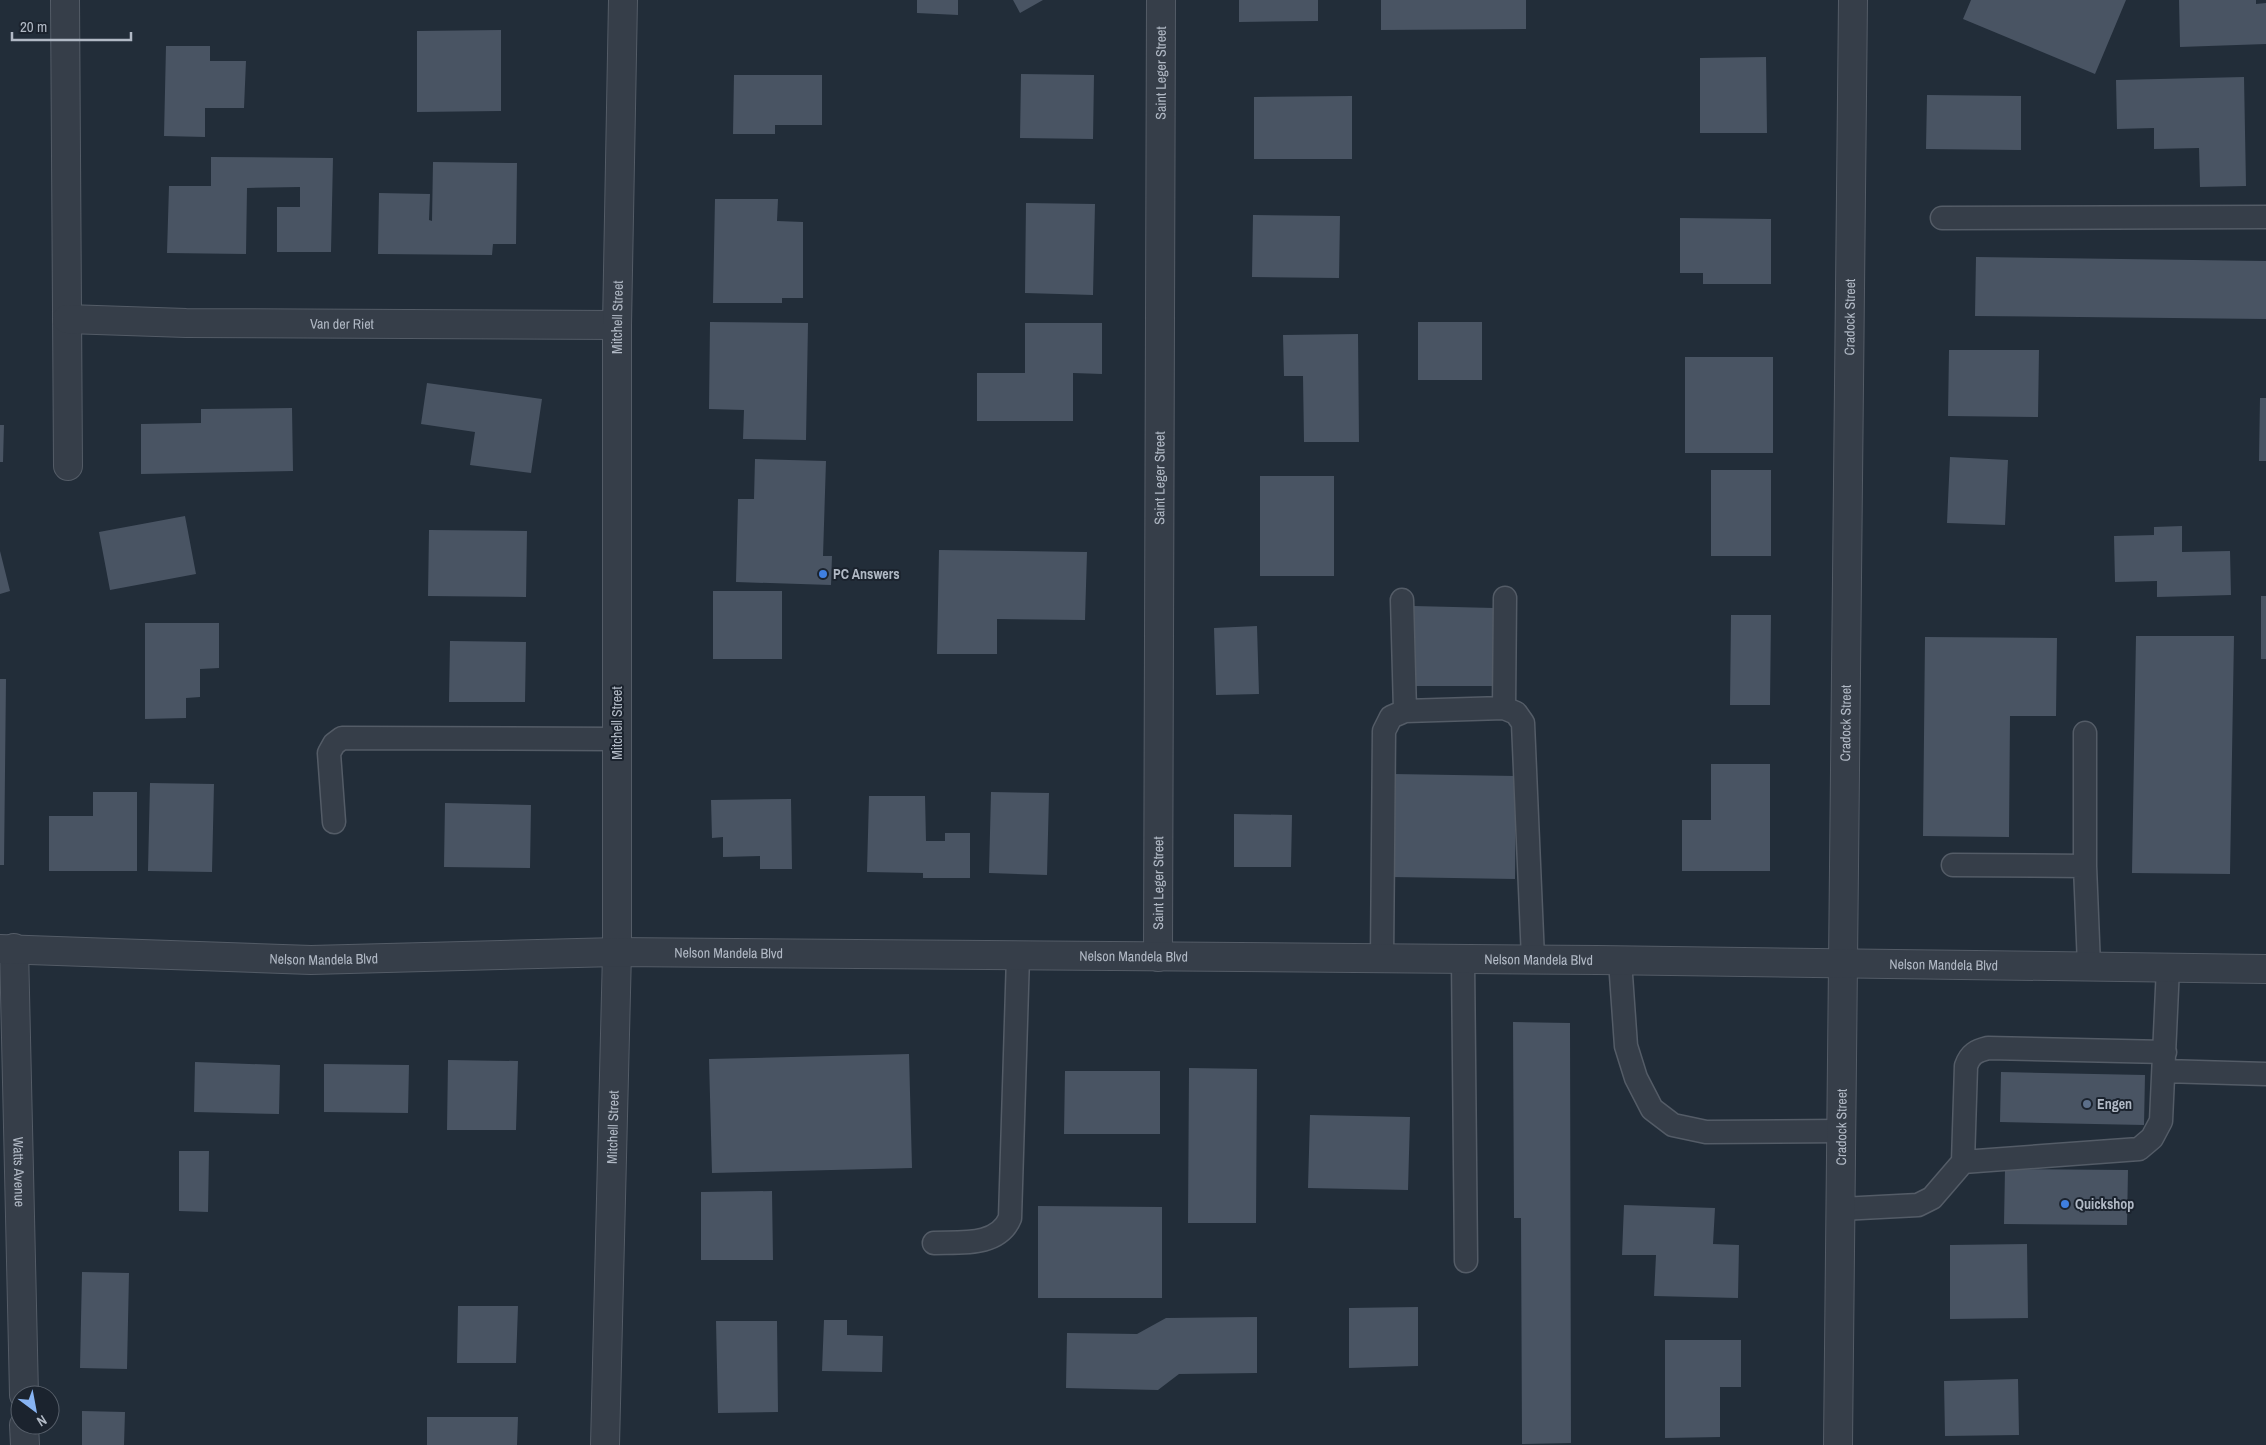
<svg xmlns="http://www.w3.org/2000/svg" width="2266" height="1445" viewBox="0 0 2266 1445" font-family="'Archivo Narrow',sans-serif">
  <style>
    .building { fill: #495463 }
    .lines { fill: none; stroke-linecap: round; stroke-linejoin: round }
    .service-casing { stroke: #545c67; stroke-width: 25 }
    .minor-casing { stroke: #545c67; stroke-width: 30 }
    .tertiary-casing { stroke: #545c67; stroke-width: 30 }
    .service { stroke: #363e49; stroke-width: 22 }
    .minor { stroke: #363e49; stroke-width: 28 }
    .tertiary { stroke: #363e49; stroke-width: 28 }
    .shop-dot { fill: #3f7fe0; stroke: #1b232e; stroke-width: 2 }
    .service-dot { fill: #5c6f8a; stroke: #1b232e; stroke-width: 2 }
    .labels { text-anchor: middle; stroke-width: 4; stroke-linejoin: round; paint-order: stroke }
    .street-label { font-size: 14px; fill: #b1b9c5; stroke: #1b232e }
    .poi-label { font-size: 14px; font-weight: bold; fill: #b1b9c5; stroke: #1b232e; text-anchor: start }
  </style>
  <rect width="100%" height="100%" fill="#222d39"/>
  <path class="building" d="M917,0h41v15l-41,-2z
    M1013,0h30l-23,13z
    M1239,0h79v21l-79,1z
    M1381,0h145v29l-145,1z
    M1971,0h155l-31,74 -132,-55z
    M2179,0h77v4l10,-1v41l-86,3z
    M501,30v81l-84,1v-81z
    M166,46h44v15h36l-2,47h-39v29l-41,-1z
    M1766,57l1,76h-67v-75z
    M1021,74l73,1 -1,64 -73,-1z
    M734,75h88v50h-47v9h-42z
    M2244,77l2,109 -46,1 -1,-39 -45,1v-21l-37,1 -1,-49z
    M1927,95l94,1v54l-95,-1z
    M1352,96v63h-98v-62z
    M211,157l122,1 -2,94h-54v-45h23v-20l-53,1 -1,66 -79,-1 2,-67h42z
    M433,162l84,1 -1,81h-23l-1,11 -114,-1 1,-61 51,1 -1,26 3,1z
    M715,199h63l-1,22 26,1v76h-21v5h-69z
    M1026,203l69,1 -2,91 -68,-2z
    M1253,215l87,1 -1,62 -87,-1z
    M1680,218l91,1v65h-68v-11h-23z
    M1976,257l290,4v58l-291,-3z
    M710,322l98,1 -2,117 -63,-1 1,-29 -35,-1z
    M1418,322h64v58h-64z
    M1025,323h77v51l-29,-1v48h-96v-48h48z
    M1358,334l1,108h-55l-1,-66h-19l-1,-41z
    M1949,350h90l-1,67 -90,-1z
    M1685,357h88v96h-88z
    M427,383l115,16 -11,74 -61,-8 5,-33 -54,-8z
    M2260,398h6v63h-7z
    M292,408l1,63 -152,3v-50l60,-1v-14z
    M0,425h4l-1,37h-3z
    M1950,457l58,3 -3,65 -58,-2z
    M755,459l71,2 -3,95h9l-1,29 -95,-3 2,-83h16z
    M1711,470h60v86h-60z
    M1260,476h74v100h-74z
    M185,516l11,58 -86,16 -11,-58z
    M2182,526v26l48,-1 1,44 -74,2v-16l-42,1 -1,-46 40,-1v-8z
    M429,530l98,1 -1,66 -98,-1z
    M939,550l148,2 -2,68 -88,-1v35h-60z
    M0,551l10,40 -10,3z
    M713,591h69v68h-69z
    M2261,596h5v63h-5z
    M1414,606l80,2 -1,78h-80z
    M1731,615h40l-1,90h-40z
    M145,623h74v45l-19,1v28l-14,1v20l-41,1z
    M1257,626l2,68 -43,1 -2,-67z
    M2136,636h98l-4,238 -98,-1z
    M1925,637l132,1 -1,78h-46l-1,121 -86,-1z
    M450,641l76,1 -1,60h-76z
    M0,679h6l-2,186h-4z
    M1711,764h59v107h-88v-51h29z
    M1393,774l123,2 -1,103 -124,-2z
    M150,783l64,1 -2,88 -64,-1z
    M93,792h44v79h-88v-55h44z
    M991,792l58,1 -2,82 -58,-2z
    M869,796h56l1,45h19v-8h25v45h-47v-5l-56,-1z
    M791,799l1,70h-32v-13l-37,1v-20l-11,1 -1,-38z
    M445,803l86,2 -1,63 -86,-1z
    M1234,814l58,1 -1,52h-57z
    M1513,1022l57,1 1,420 -49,1 -1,-226h-7z
    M909,1054l3,114 -200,5 -3,-114z
    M448,1060l70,1 -2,69h-69z
    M195,1062l85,3 -1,49 -85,-2z
    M324,1064l85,1 -1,48 -84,-1z
    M1189,1068l68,1 -1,154h-68z
    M1065,1071h95v63h-96z
    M2001,1072l144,3 -1,50 -144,-3z
    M1310,1115l100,2 -2,73 -100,-2z
    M179,1151h30l-1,61 -29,-1z
    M2005,1169l123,1 -1,55 -123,-1z
    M772,1191l1,69h-72v-68z
    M1624,1205l91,3 -2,36 26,1 -1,53 -84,-2 2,-41h-34z
    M1038,1206l124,1v91h-124z
    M2027,1244l1,74 -78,1v-74z
    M82,1272l47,1 -2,96 -47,-1z
    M458,1306h60l-2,57h-59z
    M1418,1307v59l-69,2v-60z
    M1257,1317v56l-78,1 -21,16 -92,-2 1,-55 70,1 29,-16z
    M824,1320h23v15l36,1 -1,36 -60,-1z
    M716,1321h61l1,91 -60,1z
    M1665,1340h76v47h-21v50l-55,1z
    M2018,1379l1,56 -74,1 -1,-55z
    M82,1411l43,1 -1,33h-42z
    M427,1417h91l-1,28h-90z"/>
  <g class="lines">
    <g class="service-casing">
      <path id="service" d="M1942,218l324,-1
        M1402,600l3,111
        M1504,708l1,-110
        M2085,733v133l4,100
        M334,822l-5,-69 5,-9 8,-6 275,1
        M1953,865l132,1
        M1382,959l2,-228 7,-14 14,-6 99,-3 12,5 7,10 10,236
        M1463,960l3,301
        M1620,961l6,85 10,32 16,31 21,16 33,7 135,-1
        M2164,1071l102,3
        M1963,1162l3,-96c4,-12 10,-15 22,-18l177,4
        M1841,1209l77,-4 14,-7 31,-36 176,-13 13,-11 9,-17 7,-154
        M934,1243c26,-1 64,4 76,-25l8,-262"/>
    </g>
    <g class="minor-casing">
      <g id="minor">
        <path d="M65,0l3,466"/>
        <path id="s1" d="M67,319l119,4 431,2"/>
        <path id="s2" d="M14,948l10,447"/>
        <path id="s3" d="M1158,957l3,-957"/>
        <path d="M24,1425l1,20"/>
        <path id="s4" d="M605,1445l12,-493v-627l6,-325"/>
        <path id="s5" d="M1838,1445l15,-1445"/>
      </g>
    </g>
    <g class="tertiary-casing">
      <g id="tertiary">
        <path id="s6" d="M0,949l311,11 306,-8 981,8 668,9"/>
      </g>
    </g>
    <use href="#service" class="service"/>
    <use href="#minor" class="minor"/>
    <use href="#tertiary" class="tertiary"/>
  </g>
  <g class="shop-dot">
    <circle cx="823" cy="574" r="5"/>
    <circle cx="2065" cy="1204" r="5"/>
  </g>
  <circle class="service-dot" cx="2087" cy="1104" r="5"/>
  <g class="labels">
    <g class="street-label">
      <text dy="5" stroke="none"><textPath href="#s3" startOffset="884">Saint Leger Street</textPath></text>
      <text dy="5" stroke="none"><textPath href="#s4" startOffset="1128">Mitchell Street</textPath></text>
      <text dy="5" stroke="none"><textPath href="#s5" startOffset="1128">Cradock Street</textPath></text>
      <text dy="5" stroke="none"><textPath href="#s1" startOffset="275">Van der Riet</textPath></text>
      <text dy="5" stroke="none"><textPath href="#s3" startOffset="479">Saint Leger Street</textPath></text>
      <text transform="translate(617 723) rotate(-90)" y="5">Mitchell Street</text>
      <text dy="5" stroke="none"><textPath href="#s5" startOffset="722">Cradock Street</textPath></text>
      <text dy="5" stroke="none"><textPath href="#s3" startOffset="74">Saint Leger Street</textPath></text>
      <text dy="5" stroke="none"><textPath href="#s6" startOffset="729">Nelson Mandela Blvd</textPath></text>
      <text dy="5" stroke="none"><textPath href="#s6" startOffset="1134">Nelson Mandela Blvd</textPath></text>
      <text dy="5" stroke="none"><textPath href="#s6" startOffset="324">Nelson Mandela Blvd</textPath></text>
      <text dy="5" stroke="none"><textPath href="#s6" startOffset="1539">Nelson Mandela Blvd</textPath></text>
      <text dy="5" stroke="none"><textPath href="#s6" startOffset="1944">Nelson Mandela Blvd</textPath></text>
      <text dy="5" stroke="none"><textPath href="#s4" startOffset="318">Mitchell Street</textPath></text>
      <text dy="5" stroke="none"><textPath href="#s5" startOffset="318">Cradock Street</textPath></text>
      <text dy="5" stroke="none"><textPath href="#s2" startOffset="224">Watts Avenue</textPath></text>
    </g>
    <g class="poi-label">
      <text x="833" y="579">PC Answers</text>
      <text x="2097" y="1109">Engen</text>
      <text x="2075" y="1209">Quickshop</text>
    </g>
  </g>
  <g transform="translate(35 1410) rotate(148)"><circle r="24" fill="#1b232e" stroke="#575f6a"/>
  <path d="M0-4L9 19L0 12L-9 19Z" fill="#88b4f3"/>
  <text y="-8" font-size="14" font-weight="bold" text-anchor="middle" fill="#b1b9c5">N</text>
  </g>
  <path d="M12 32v8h119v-8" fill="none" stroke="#b1b9c5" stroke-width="2.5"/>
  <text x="20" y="32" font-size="15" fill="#b1b9c5" stroke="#1b232e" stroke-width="4" paint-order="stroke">20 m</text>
</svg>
